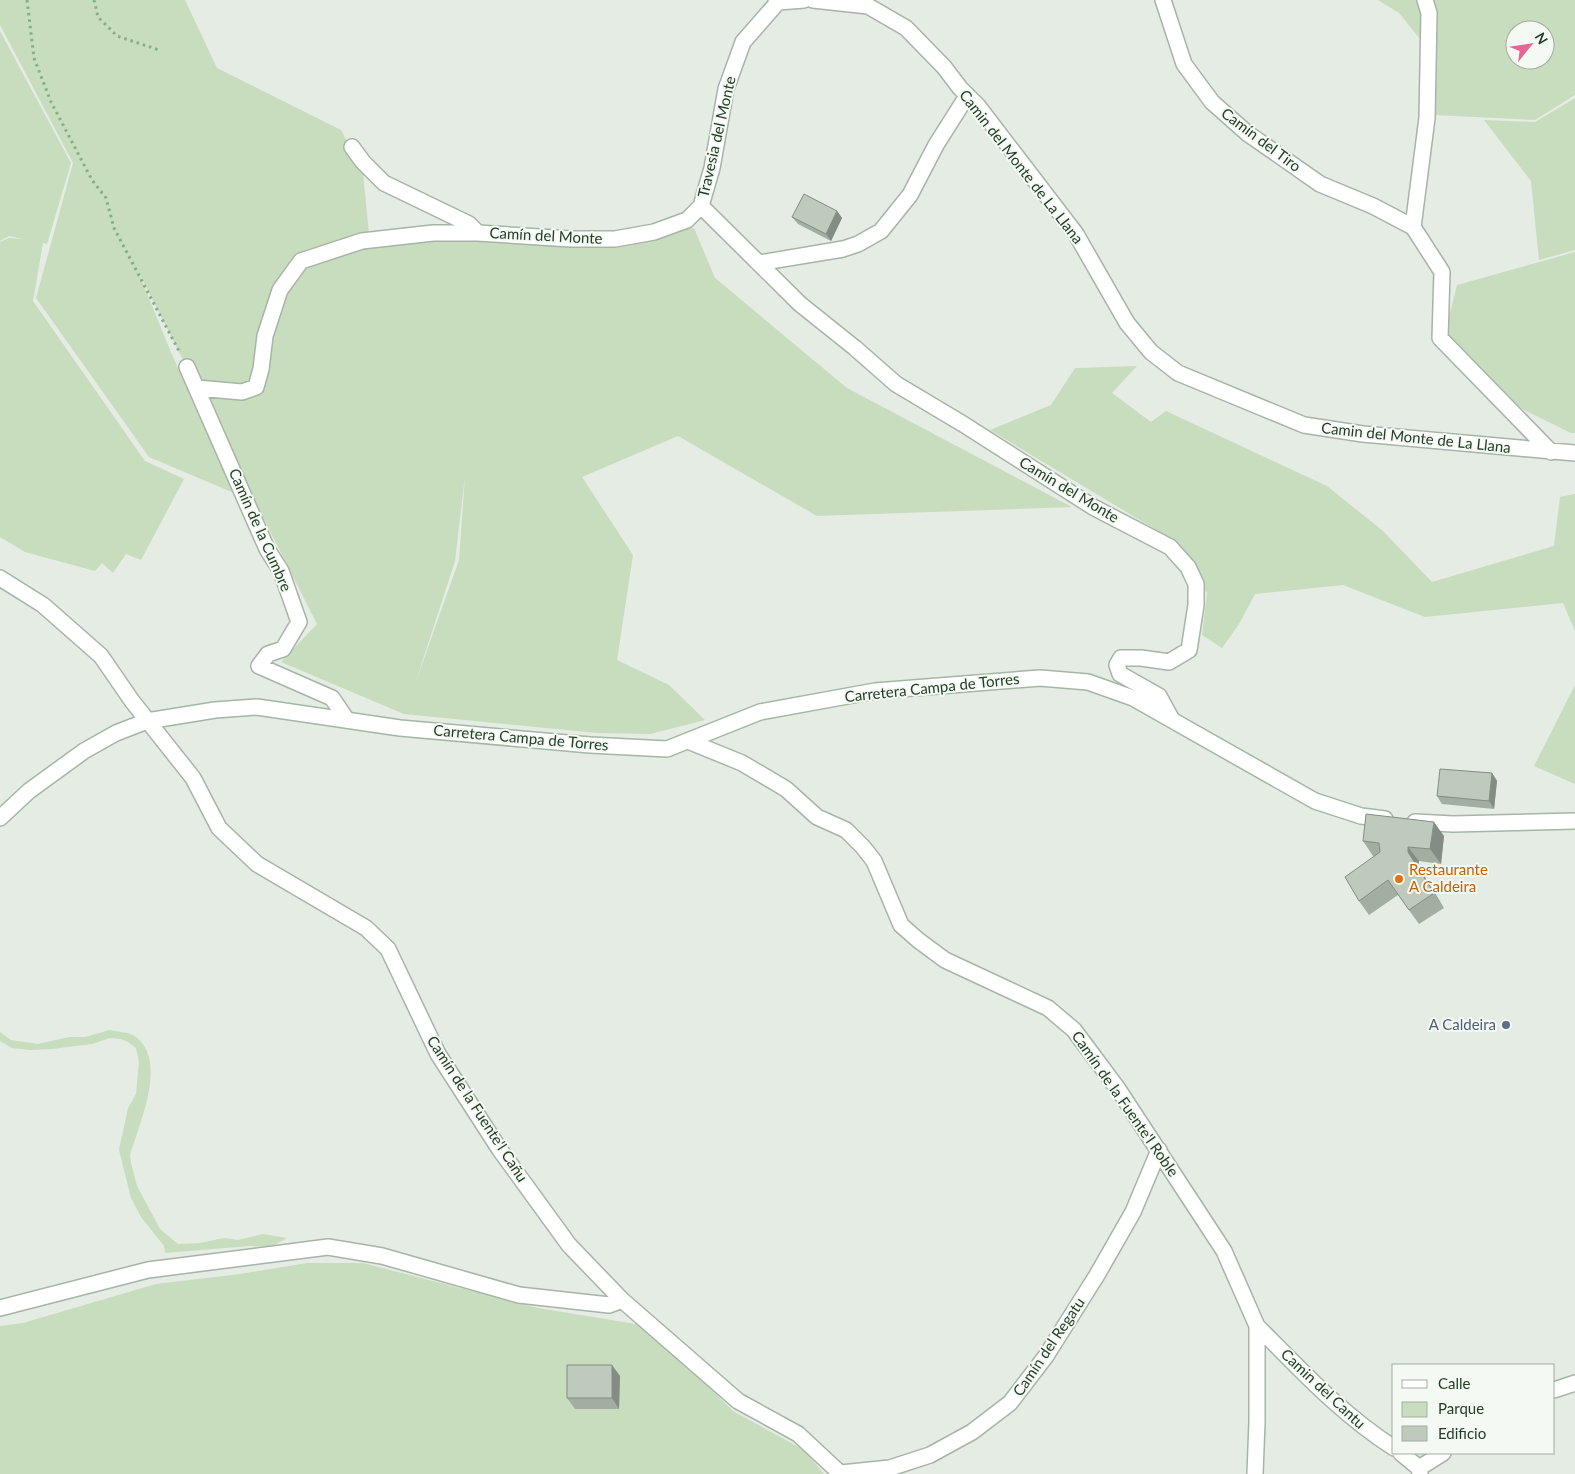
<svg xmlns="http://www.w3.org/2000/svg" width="1575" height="1474" viewBox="0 0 1575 1474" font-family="Lato,sans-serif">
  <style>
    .green { fill: #c8dcbe; fill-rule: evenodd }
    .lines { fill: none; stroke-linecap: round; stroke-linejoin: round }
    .street-casing { stroke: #a7b4a8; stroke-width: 18 }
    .secondary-casing { stroke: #a3b7a4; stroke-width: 18 }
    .path { stroke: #86ae89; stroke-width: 3; stroke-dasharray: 2.5 4; stroke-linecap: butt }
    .street { stroke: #fff; stroke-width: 15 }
    .secondary { stroke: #fff; stroke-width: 15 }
    .wall { fill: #a3aea2 }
    .shaded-wall { fill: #848d84 }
    .building { fill: #bdcabc; stroke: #848d84 }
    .food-dot { fill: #e8710a; stroke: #f4f9f4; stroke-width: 2 }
    .service-dot { fill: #5c6f8a; stroke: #f4f9f4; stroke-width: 2 }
    .labels { text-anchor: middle; stroke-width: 4; stroke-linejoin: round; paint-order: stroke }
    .street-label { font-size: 15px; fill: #243d27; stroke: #f4f9f4 }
    .food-label { font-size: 15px; fill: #c56008; stroke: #f4f9f4; text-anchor: start }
    .service-label { font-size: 15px; fill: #4e5e75; stroke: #f4f9f4; text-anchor: end }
  </style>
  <rect width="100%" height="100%" fill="#e4ece4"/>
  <path class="green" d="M0,0h185l32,68 124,62 22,43 6,61 212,5 113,-11 21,50 132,110 225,119 -255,9 -139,-80 -96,41 51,78 -16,105 52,25 36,35 -55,14 -53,-1 -193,-19 -123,-52 36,-38 -179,-353 32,79 64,143 -85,-36 -113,-159 37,-135 -73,-138zM465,476l-6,84 -44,124 40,-123z
    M1378,0h49l5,54 -33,-41z
    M1430,0h145v95l-40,25 -100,-5 -1,-95zM1515,30h30v30h-30z
    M0,31l71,132 -24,81 -4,-1 -10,58 112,160 39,18 -43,81 -15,-6 -13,19 -11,-10 -7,8 -70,-19 -25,-15v-295l9,-4 14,1 -14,-3 -9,5z
    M1575,98v152l-36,10 -8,-79 -47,-61 51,2z
    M1575,252v181h-4l-55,-27 -71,-73 12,-48z
    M1137,366l-25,27 39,29 15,-11 161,75 56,45 49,51 122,-36 6,-49 15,-3v137l-12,-28 -138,14 -82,-32 -88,9 -16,30 -17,24 -20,-13 5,-42 -29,-50 -188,-113 61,-25 24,-37z
    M1575,685v99l-41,-18z
    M110,1030c8,2 19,2 26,7 32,25 3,87 -6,118l1,8 6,23 23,43 18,15 22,-1 24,-5 14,2 25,-6 24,4 -16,9 -21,-1 -85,7 -1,-7 -23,-29 -10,-19 -12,-48 9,-42 8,-14 3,-32 -3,-14 -8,-6 -7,-3 -11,-1 -18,6 -40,5 -22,1 -18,-2 -12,-7v-9l11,8 27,4 31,-7h16z
    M307,1263h56l175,45 110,18 85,85 71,39 20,24h-824v-148l23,-3 133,-39 84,-10z"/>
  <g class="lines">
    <g class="street-casing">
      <path id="street" d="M776,0l2,2 26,-2
        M813,0l55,6 38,22 38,39 16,21 18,18 98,128 51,89 24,29 27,21 126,52 59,9 212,19
        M1163,0l21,64 28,38 35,31 73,51 53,22 40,21 29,45 -2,66 111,114
        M352,147l11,15 21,21 85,41 9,9 93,6h44l39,-7 33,-12 14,-14 11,-38 14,-79 17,-47 35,-40
        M701,206l99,98 55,44 41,36 67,40 130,83 77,40 18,20 8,17v21l-7,45 -20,12 -28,-4h-20l-4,7 3,9 39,22 12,22
        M1413,227l14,-109 2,-105 -4,-13
        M759,263l84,-14 15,-5 23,-13 29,-36 26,-50 31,-49
        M187,367l80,182 14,22 18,51 -16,27 -15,5 -9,12 73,32 15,22
        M197,388l45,4 14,-5 5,-18 4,-33 15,-46 21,-29 61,-20 71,-8h45
        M0,578l43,27 58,51 31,45 61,77 26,50 38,36 109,64 22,21 50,105 62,96 69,95 53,55 116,101 60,33 43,40
        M688,741l54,22 44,26 31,28 29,13 17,17 11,14 27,64 17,15 27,20 103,48 26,22 44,59 106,162 33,75v96l-2,52
        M0,1308l148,-38 180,-23 54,9 137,39 90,10 13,-5
        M1257,1326c44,44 84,88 137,122
        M1554,1390l21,-7
        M1401,1453l18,15 1,6
        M1419,1468l24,-15
        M841,1473l49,-5 40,-13 42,-23 38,-29 36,-47 51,-81 36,-63 26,-62"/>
    </g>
    <g class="secondary-casing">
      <path id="secondary" d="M0,818l29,-27 55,-40 32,-18 31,-12 68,-11 42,-3 143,21 190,17 77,4 93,-37 115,-21 165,-13 48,4 45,16 182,103 46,15 24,3
        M1415,822l38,2 122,-3"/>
    </g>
    <path class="path" d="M27,0l7,58 17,44 41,78 14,18 8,30 66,125
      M94,0l4,17 19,19 42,14"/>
    <use href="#street" class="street"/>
    <use href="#secondary" class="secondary"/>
  </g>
  <path class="wall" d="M837,211l5,7 -11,23 -33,-17 -6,-7z
    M1492,773l5,8 -3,28 -52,-5 -5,-8z
    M1444,836l-3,28 -22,-3 -1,5 26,42 -25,16 -21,-29 -29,20 -10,-14 16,-45h-2l-10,-15z
    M620,1376l-1,33h-44l-8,-11z"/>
  <path class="shaded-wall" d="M837,211l5,7 -11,23 -5,-7z
    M1492,773l5,8 -3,28 -5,-8z
    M1434,822l10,14 -3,28 -11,-15z
    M1408,847l11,14 -1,5 26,42 -10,-15 -26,-41z
    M612,1365l8,11 -1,33 -7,-11z"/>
  <path class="building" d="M804,194l33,17 -11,23 -34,-17z
    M1440,769l52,4 -3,28 -52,-5z
    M1366,814l68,8 -4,27 -22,-2v5l26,41 -25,17 -21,-30 -29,21 -14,-24 35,-25 -1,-9 -16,-2z
    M567,1365h45v33h-45z"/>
  <circle class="food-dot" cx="1399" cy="879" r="5"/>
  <circle class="service-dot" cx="1506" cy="1025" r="5"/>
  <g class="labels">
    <g class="street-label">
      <text transform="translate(717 137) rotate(-77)" y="5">Travesia del Monte</text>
      <text transform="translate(1261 140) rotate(37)" y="5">Camín del Tiro</text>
      <text transform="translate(1021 167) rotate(52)" y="5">Camin del Monte de La Llana</text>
      <text transform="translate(546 236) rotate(3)" y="5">Camín del Monte</text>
      <text transform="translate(1416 438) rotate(6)" y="5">Camin del Monte de La Llana</text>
      <text transform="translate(1069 490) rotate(31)" y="5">Camín del Monte</text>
      <text transform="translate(260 530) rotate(66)" y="5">Camín de la Cumbre</text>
      <text transform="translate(932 688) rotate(-6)" y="5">Carretera Campa de Torres</text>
      <text transform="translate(521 738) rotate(5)" y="5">Carretera Campa de Torres</text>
      <text transform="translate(1125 1104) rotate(55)" y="5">Camín de la Fuente'l Roble</text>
      <text transform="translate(477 1109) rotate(57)" y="5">Camín de la Fuente'l Cañu</text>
      <text transform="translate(1049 1347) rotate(-56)" y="5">Camín del Regatu</text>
      <text transform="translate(1323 1389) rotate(43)" y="5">Camin del Cantu</text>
    </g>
    <g class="food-label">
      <text x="1409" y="875">Restaurante<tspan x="1409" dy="17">A Caldeira</tspan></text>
    </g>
    <g class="service-label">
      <text x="1496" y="1030">A Caldeira</text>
    </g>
  </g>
  <rect x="1392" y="1364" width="162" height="90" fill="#f4f9f4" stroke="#a1aea2"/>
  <rect x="1402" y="1380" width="25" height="8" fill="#ffffff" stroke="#a1aea2"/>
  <text x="1438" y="1389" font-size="15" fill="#243d27">Calle</text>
  <rect x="1402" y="1402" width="25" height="15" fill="#c8dcbe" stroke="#a1aea2"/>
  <text x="1438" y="1414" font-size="15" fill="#243d27">Parque</text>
  <rect x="1402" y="1426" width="25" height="15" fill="#bdcabc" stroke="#a1aea2"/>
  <text x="1438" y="1439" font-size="15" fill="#243d27">Edificio</text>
  <g transform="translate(1530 45) rotate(60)"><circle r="24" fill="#f4f9f4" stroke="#a1aea2"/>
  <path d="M0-4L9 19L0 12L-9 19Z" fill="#e96596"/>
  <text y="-8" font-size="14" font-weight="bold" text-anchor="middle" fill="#243d27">N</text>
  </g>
</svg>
